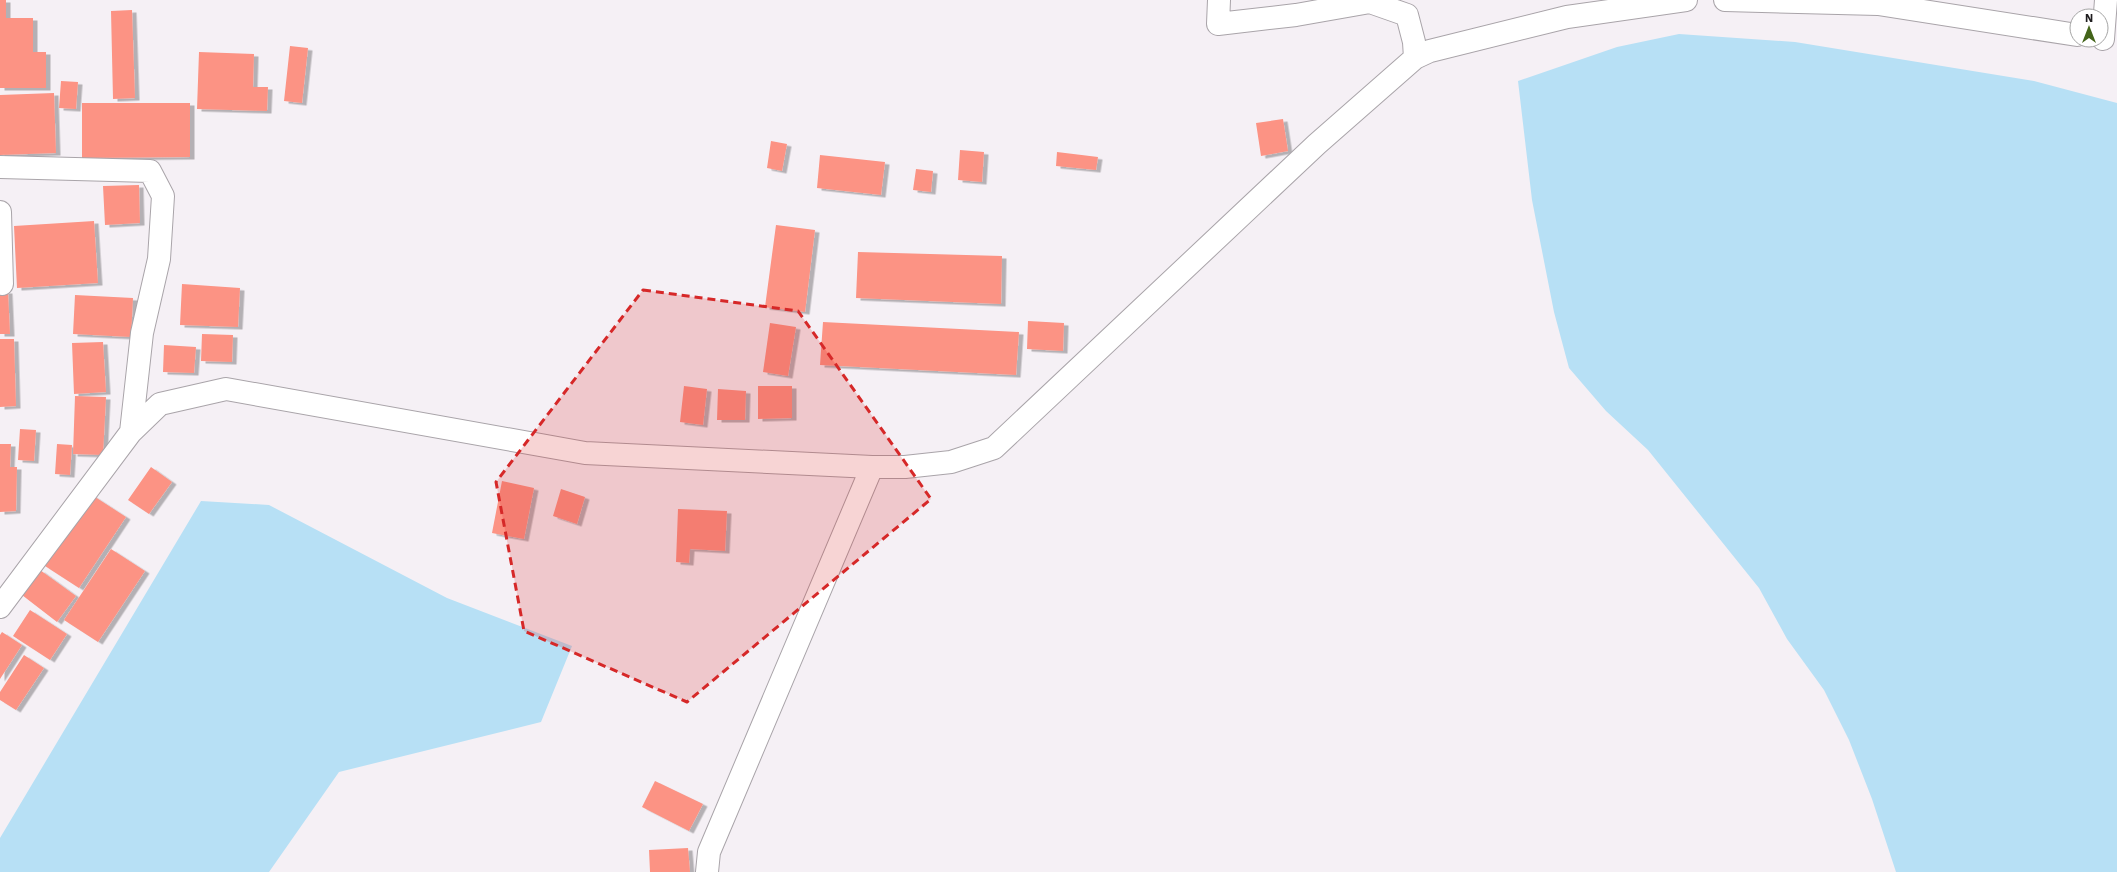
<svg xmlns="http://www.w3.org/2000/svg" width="2117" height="872" viewBox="0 0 2117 872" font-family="'Work Sans',sans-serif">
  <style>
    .water { fill: #b7e0f5 }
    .building { fill: #fc9384; filter: url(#shadow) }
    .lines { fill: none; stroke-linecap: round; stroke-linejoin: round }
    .minor-casing { stroke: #a9a4a9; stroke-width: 24 }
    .minor { stroke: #fff; stroke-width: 22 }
    .marked { fill: #d62828; fill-opacity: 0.2; stroke: #d62828; stroke-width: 3; stroke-dasharray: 8 5; stroke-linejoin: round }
  </style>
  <defs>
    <filter id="shadow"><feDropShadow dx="4.5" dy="2.5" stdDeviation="0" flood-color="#0004"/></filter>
  </defs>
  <rect width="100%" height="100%" fill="#f5f0f5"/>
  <path class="water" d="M1679,34l116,8 239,39 83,22v769h-221l-24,-73 -23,-59 -25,-50 -37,-51 -28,-51 -111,-138 -42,-39 -37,-43 -15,-56 -22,-112 -14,-119 99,-34z
    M201,501l68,4 178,93 125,48 -31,76 -202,50 -70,100h-269v-34z"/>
  <path class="building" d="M0,0h6v18h27v34h13v36h-46z
    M132,10l3,88 -22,1 -2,-88z
    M290,46l18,2 -6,55 -18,-2z
    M199,52l55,2 -1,33h15l-1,24 -70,-2z
    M61,81l17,1 -2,27 -17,-1z
    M54,93l2,60 -56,2v-60z
    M82,103h108v54l-108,1z
    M1283,119l5,32 -27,5 -5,-33z
    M771,141l16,3 -5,27 -15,-3z
    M960,150l24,2 -2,30 -24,-2z
    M1057,152l41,5 -2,13 -40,-4z
    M820,155l65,7 -4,33 -64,-7z
    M916,169l17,2 -2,21 -18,-2z
    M139,185l1,38 -35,2 -2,-39z
    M94,221l4,62 -81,5 -3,-62z
    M776,225l39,5 -10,82 -40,-5z
    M858,252l144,4 -1,48 -145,-6z
    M182,284l58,4 -2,39 -58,-2z
    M0,291h8l2,43h-10z
    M75,295l58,3 -2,39 -58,-3z
    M1028,321l36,2 -1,28 -36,-2z
    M823,322l196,10 -3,43 -196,-10z
    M770,323l26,4 -8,49 -25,-4z
    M202,334l31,1 -1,27 -31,-1z
    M0,339h14l2,67 -16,1z
    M103,342l3,50 -32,2 -2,-51z
    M164,345l32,2 -2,26 -31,-1z
    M684,386l23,3 -4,36 -23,-3z
    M758,386h34v32l-34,1z
    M718,389l28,2 -1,29h-28z
    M75,396l31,1 -3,58 -30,-1z
    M20,429l16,1 -2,31 -16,-1z
    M0,444h11l-1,23h7l-1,44 -16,1z
    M57,444l15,1 -2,30 -15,-1z
    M151,467l21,15 -23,32 -21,-14z
    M502,481l32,7 -10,51 -32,-6z
    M561,489l24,8 -8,27 -24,-8z
    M92,495l34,22 -47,71 -34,-22z
    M678,509l49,2 -2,40 -35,-2 -1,14 -13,-1z
    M111,549l34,22 -47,71 -34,-22z
    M40,570l36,26 -19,26 -35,-27z
    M30,610l37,24 -17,26 -37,-24z
    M2,632l20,13 -22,34v-44z
    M24,655l20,13 -28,42 -16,-10v-8z
    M655,781l48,23 -14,27 -47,-24z
    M688,848l2,24h-40l-1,-22z"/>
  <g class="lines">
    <g class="minor-casing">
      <path id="minor" d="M1219,0l-1,24 78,-9 74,-13 37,13 7,27 1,16
        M1725,0l153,4 199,31
        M2103,39l3,-39
        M0,167l150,4 13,25 -4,63 -17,74 -11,99
        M0,212l2,72
        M0,607l131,-175 29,-28 66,-15 359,64 287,14h33l46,-5 43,-14 323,-304 98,-86 15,-7 137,-34 119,-17
        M707,872l2,-20 163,-385"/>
    </g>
    <use href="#minor" class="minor"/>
  </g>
  <path class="marked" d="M643,290l155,21 133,188 -244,203 -163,-71 -28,-149z"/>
  <g transform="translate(2089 28)"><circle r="19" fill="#ffffff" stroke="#a5a5a5"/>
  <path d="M0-3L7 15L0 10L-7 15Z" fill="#43641a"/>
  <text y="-6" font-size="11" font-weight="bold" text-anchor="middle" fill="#1f1d1f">N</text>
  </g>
</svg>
